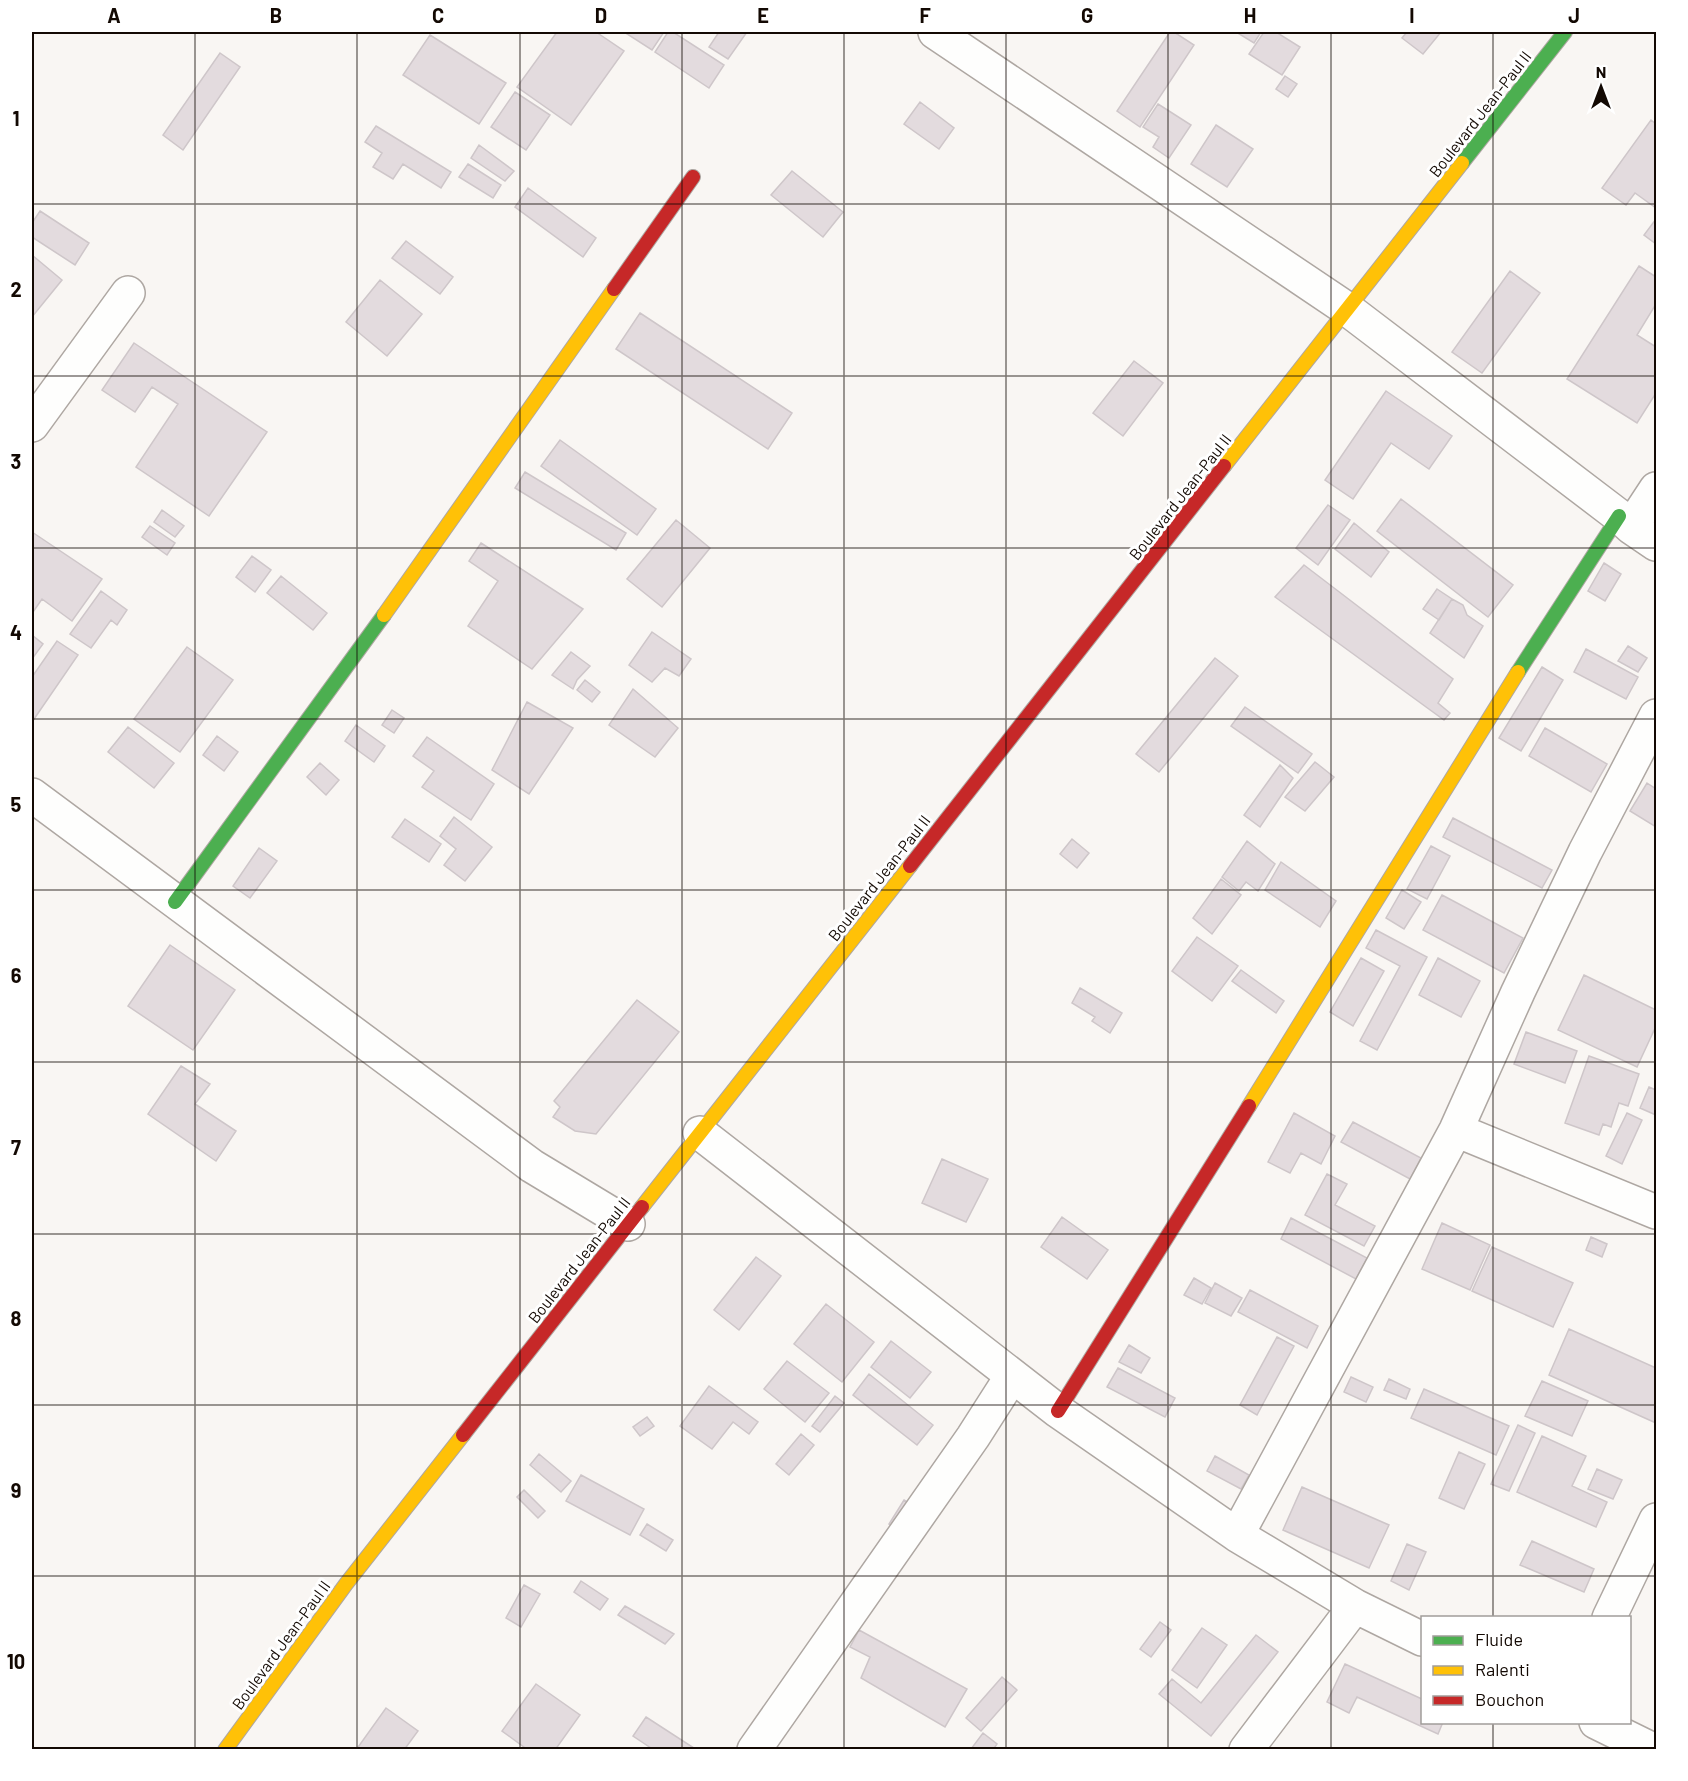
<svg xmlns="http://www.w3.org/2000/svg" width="1688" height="1781" viewBox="0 0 1688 1781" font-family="Barlow,sans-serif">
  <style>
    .building { fill: #e3dbde; stroke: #cec6c9; stroke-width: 1.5 }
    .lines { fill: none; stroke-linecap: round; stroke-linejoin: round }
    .street-casing { stroke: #aea7a2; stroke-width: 36 }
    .fast-casing { stroke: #aea7a2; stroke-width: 16 }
    .slow-casing { stroke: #aea7a2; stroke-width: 16 }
    .jam-casing { stroke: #aea7a2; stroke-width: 16 }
    .street { stroke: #fefefd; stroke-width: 33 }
    .fast { stroke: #4caf50; stroke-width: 14 }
    .slow { stroke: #ffc107; stroke-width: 14 }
    .jam { stroke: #c62828; stroke-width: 14 }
    .grid { fill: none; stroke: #130903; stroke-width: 1.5; stroke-opacity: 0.55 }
    .labels { text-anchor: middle; stroke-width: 6; stroke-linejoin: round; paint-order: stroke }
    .street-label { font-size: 16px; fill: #130903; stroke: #fff }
    .neatline { fill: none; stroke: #130903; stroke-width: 2 }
    .grid-label { font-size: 20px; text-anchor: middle; font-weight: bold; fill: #130903 }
  </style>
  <rect width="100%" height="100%" fill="#f9f6f3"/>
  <path class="building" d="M557,32h39l28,19 -53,74 -54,-38z
    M624,32h40l-12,18z
    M668,32h5l51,33 -15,23 -54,-36z
    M719,32h28l-19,27 -19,-12z
    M1170,32h4l20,13 -54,82 -23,-16z
    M1236,32h25l-7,11z
    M1264,32h12l24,15 -18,28 -33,-21z
    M1407,32h34l-18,22 -21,-16z
    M430,35l76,48 -27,41 -76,-49z
    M220,53l20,14 -57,83 -20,-15z
    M1285,76l12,8 -9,13 -12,-8z
    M515,92l35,23 -24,35 -35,-23z
    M920,102l34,26 -15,21 -35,-25z
    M1158,104l33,21 -22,33 -16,-11 6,-10 -16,-10z
    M1651,120l5,4v84l-21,-15 -9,12 -24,-17z
    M1216,125l37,24 -26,38 -36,-23z
    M376,126l75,46 -10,16 -38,-24 -10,15 -20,-12 9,-14 -17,-11z
    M479,145l35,26 -9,10 -34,-23z
    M468,164l33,21 -8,13 -34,-21z
    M792,171l51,41 -20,25 -52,-42z
    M528,188l68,50 -13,19 -68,-50z
    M40,211l49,32 -14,22 -43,-28v-14z
    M1656,219v25l-12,-9z
    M406,241l47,36 -13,17 -48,-36z
    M32,255l30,25 -30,37z
    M1639,266l17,11v27l-19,31 19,12v46l-19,30 -70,-44z
    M1510,271l30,22 -58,80 -30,-21z
    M380,280l42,34 -35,42 -41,-34z
    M640,313l152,100 -24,36 -152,-100z
    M134,343l133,89 -58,84 -73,-49 42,-63 -26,-17 -17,25 -33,-22z
    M1134,361l29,22 -40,53 -30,-23z
    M1386,391l66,45 -23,33 -38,-26 -38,56 -28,-19z
    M560,440l96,69 -19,26 -96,-69z
    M525,472l101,61 -10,17 -101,-62z
    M1401,499l112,86 -25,32 -111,-86z
    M1328,505l22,15 -32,45 -22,-17z
    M162,510l22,16 -9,11 -21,-15z
    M676,520l34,28 -48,59 -35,-28z
    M1354,523l35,29 -18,25 -36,-28z
    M150,526l25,17 -8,12 -25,-18z
    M32,532l70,47 -30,42 -30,-22 -9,13 -1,-1z
    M481,543l102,66 -51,60 -64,-43 30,-45 -29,-20z
    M252,556l19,14 -16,22 -19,-15z
    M1604,563l17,11 -16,27 -17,-10z
    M1304,565l149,114 -15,24 12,10 -6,7 -169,-123z
    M281,576l46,37 -14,17 -46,-37z
    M1437,589l15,10 -13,21 -16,-11z
    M101,591l26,19 -10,15 -6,-5 -20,28 -21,-14z
    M1452,599l11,6 4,10 16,11 -19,32 -34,-25z
    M652,632l39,27 -12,17 -14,-8 -13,14 -23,-17z
    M32,635l11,9 -11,15z
    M57,641l21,14 -46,67v-45z
    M1628,646l19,12 -9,14 -20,-11z
    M187,647l46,33 -53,72 -46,-33z
    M1586,649l52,28 -12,22 -52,-27z
    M571,652l19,14 -13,14 -4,9 -21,-14z
    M1215,658l23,18 -79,96 -23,-18z
    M1542,667l21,13 -42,71 -22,-13z
    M585,680l15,12 -8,10 -15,-12z
    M633,689l45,39 -23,29 -46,-32z
    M527,702l46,26 -44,66 -37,-24z
    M1245,707l67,47 -14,19 -67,-47z
    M392,710l12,8 -10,15 -12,-8z
    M356,725l29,21 -11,16 -29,-21z
    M128,727l46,36 -20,25 -46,-36z
    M1545,728l62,36 -16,28 -62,-36z
    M217,736l21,16 -14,19 -21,-16z
    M427,737l67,47 -23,36 -49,-33 12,-16 -21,-15z
    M1315,762l19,15 -29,34 -20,-14z
    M320,763l19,17 -13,15 -19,-18z
    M1280,765l13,13 -33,49 -16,-12z
    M1647,783l9,6v38l-26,-16z
    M454,817l38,30 -27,34 -21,-16 12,-16 -16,-13z
    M1453,818l99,52 -10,18 -99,-51z
    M405,819l36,25 -12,18 -37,-25z
    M1072,839l17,14 -12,15 -17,-14z
    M1247,841l28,23 -17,27 -12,-9 -7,9 -17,-14z
    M1431,846l19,10 -23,43 -20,-10z
    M259,848l18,13 -27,37 -17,-12z
    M1281,862l55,39 -16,26 -55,-37z
    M1221,879l20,16 -29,39 -19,-16z
    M1402,890l19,12 -17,27 -18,-11z
    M1442,895l81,43 -19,35 -81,-43z
    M1376,930l51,27 -50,93 -17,-9 40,-75 -34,-18z
    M1197,937l41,29 -26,35 -40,-30z
    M170,945l65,45 -42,60 -65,-44z
    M1361,958l23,13 -31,55 -23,-14z
    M1438,958l42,23 -19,36 -42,-22z
    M1241,970l43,31 -8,12 -44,-32z
    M1584,975l72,35v16l-19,41 -79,-37z
    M1080,988l42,25 -12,20 -18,-12 3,-4 -23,-14z
    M637,1000l42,32 -83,102 -21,-3 -22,-14 7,-10 -6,-6z
    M1526,1032l51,19 -12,32 -51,-19z
    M1589,1056l50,18 -11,32 -9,-3 -8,24 -8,-3 -4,11 -34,-12z
    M181,1066l29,18 -15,20 41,27 -20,30 -68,-47z
    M1649,1087l7,3v25l-16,-7z
    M1294,1113l41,23 -14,28 -20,-11 -11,20 -22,-11z
    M1627,1113l15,7 -20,44 -16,-8z
    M1353,1122l68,36 -11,21 -69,-37z
    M942,1159l46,20 -22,43 -44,-19z
    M1327,1174l20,10 -12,21 40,21 -11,20 -59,-31z
    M1062,1217l46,33 -21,29 -46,-32z
    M1291,1218l76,40 -11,21 -75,-40z
    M1442,1223l48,22 -20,45 -48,-21z
    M1591,1237l16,7 -5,13 -16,-7z
    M1492,1247l81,36 -20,44 -81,-36z
    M756,1257l25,19 -42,54 -25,-20z
    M1194,1278l17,10 -9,16 -18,-9z
    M1215,1283l27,15 -11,18 -26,-13z
    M1250,1290l68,36 -11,22 -69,-36z
    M826,1304l48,38 -32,40 -48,-38z
    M1569,1329l87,39v55l-107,-48z
    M1277,1337l17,9 -37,69 -17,-10z
    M891,1341l40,31 -21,26 -39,-31z
    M1129,1345l21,13 -9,15 -22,-11z
    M787,1361l42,32 -24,29 -41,-33z
    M1118,1368l57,30 -10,19 -58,-30z
    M869,1374l64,51 -16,20 -64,-50z
    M1351,1377l22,10 -7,15 -22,-10z
    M1389,1379l21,10 -4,10 -22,-9z
    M1542,1381l46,20 -16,35 -47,-20z
    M709,1386l49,36 -9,12 -16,-12 -21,27 -32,-23z
    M1424,1389l85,37 -13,29 -85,-37z
    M835,1396l9,7 -24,29 -8,-6z
    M647,1417l7,9 -14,10 -7,-9z
    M1518,1425l17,8 -26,58 -18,-7z
    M801,1434l13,11 -25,30 -13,-11z
    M1542,1436l44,20 -14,30 35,16 -11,25 -79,-35z
    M1459,1452l26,12 -21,45 -25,-11z
    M539,1454l32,27 -10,11 -31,-27z
    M1215,1456l34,19 -8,14 -34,-18z
    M1597,1469l25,11 -9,19 -25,-10z
    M581,1475l63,34 -14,26 -64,-34z
    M1302,1487l87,38 -20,43 -86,-38z
    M524,1490l21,21 -7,7 -21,-21z
    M904,1500l14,9 -14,24 -15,-9z
    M647,1524l26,16 -7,11 -26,-16z
    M1532,1541l62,28 -10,23 -64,-27z
    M1407,1544l19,8 -17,38 -18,-9z
    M581,1581l27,18 -8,11 -26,-18z
    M524,1585l16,9 -19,33 -15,-9z
    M625,1606l49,28 -9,10 -47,-29z
    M1160,1622l11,8 -20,27 -11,-8z
    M1202,1628l25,17 -30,43 -25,-18z
    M859,1630l108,59 -22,38 -84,-49 9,-21 -20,-10z
    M1256,1635l22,17 -67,84 -52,-42 13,-15 29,24z
    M1345,1664l77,35v23h21l-5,12 -81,-37 -8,16 -22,-11z
    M1002,1677l15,13 -36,41 -15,-13z
    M536,1684l44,31 -25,35h-27l-26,-19z
    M386,1708l32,23 -14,19h-48z
    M646,1717l51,33h-43l-21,-14z
    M983,1733l14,11 -4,6 -22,-1z"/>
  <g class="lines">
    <g class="street-casing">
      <path id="street" d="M935,32l412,277 272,207 12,11 25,17
        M32,425l96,-132
        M1631,527l25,-38
        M32,795l500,371 96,58
        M1456,1130l200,82
        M700,1133l358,278 179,124 118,71 67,33
        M1237,1535l219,-405 62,-138 67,-140 71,-136
        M1609,1618l47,-98
        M1596,1722l57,28
        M754,1750l219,-313 39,-61
        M1246,1750l109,-144"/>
    </g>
    <g class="fast-casing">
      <path id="fast" d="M1462,163l103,-131
        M1518,672l101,-156
        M175,902l209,-287"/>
    </g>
    <g class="slow-casing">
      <path id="slow" d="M1224,466l238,-303
        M384,615l230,-326
        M1249,1106l269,-434
        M642,1207l268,-341
        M225,1750l121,-166 117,-149"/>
    </g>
    <g class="jam-casing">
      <path id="jam" d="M614,289l79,-112
        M910,866l314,-400
        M1058,1411l191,-305
        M463,1435l179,-228"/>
    </g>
    <use href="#street" class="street"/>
    <use href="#fast" class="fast"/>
    <use href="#slow" class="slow"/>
    <use href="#jam" class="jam"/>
  </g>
  <path class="grid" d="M195,32v1718M357,32v1718M520,32v1718M682,32v1718M844,32v1718M1006,32v1718M1168,32v1718M1331,32v1718M1493,32v1586M32,204h1624M32,376h1624M32,548h1624M32,719h1624M32,890h1624M32,1062h1624M32,1234h1624M32,1405h1624M32,1576h1624M1493,1722v28"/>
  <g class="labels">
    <g class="street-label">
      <text transform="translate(1480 114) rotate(-52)" y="6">Boulevard Jean-Paul II</text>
      <text transform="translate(1180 497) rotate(-52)" y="6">Boulevard Jean-Paul II</text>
      <text transform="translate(879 878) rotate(-52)" y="6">Boulevard Jean-Paul II</text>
      <text transform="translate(579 1260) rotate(-52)" y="6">Boulevard Jean-Paul II</text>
      <text transform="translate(281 1645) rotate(-54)" y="6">Boulevard Jean-Paul II</text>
    </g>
  </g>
  <rect width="1688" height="1781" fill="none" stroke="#ffffff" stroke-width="66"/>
  <rect x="1421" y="1616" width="210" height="108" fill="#ffffff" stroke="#a19d9a" stroke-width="1.5"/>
  <rect x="1433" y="1636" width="30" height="9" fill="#4caf50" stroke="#a19d9a" stroke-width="1.5"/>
  <text x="1475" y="1646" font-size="18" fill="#130903">Fluide</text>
  <rect x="1433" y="1666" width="30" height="9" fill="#ffc107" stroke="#a19d9a" stroke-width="1.5"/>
  <text x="1475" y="1676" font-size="18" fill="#130903">Ralenti</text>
  <rect x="1433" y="1696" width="30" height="9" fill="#c62828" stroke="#a19d9a" stroke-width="1.5"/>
  <text x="1475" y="1706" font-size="18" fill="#130903">Bouchon</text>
  <g transform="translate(1601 87)" stroke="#ffffff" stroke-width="4.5" paint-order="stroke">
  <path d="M0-4.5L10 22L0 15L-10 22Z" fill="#130903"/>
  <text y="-9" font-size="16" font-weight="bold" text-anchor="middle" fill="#130903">N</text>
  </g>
  <rect x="33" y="33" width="1622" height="1715" class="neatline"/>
  <g class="grid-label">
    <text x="114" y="23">A</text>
    <text x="276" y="23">B</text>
    <text x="438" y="23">C</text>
    <text x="601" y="23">D</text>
    <text x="763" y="23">E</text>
    <text x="925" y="23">F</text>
    <text x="1087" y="23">G</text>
    <text x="1250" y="23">H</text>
    <text x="1412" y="23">I</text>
    <text x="1574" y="23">J</text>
    <text x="16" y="126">1</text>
    <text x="16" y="297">2</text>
    <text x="16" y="469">3</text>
    <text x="16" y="640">4</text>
    <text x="16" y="812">5</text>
    <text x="16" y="983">6</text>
    <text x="16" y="1155">7</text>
    <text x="16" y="1326">8</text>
    <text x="16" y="1498">9</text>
    <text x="16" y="1669">10</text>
  </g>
</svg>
